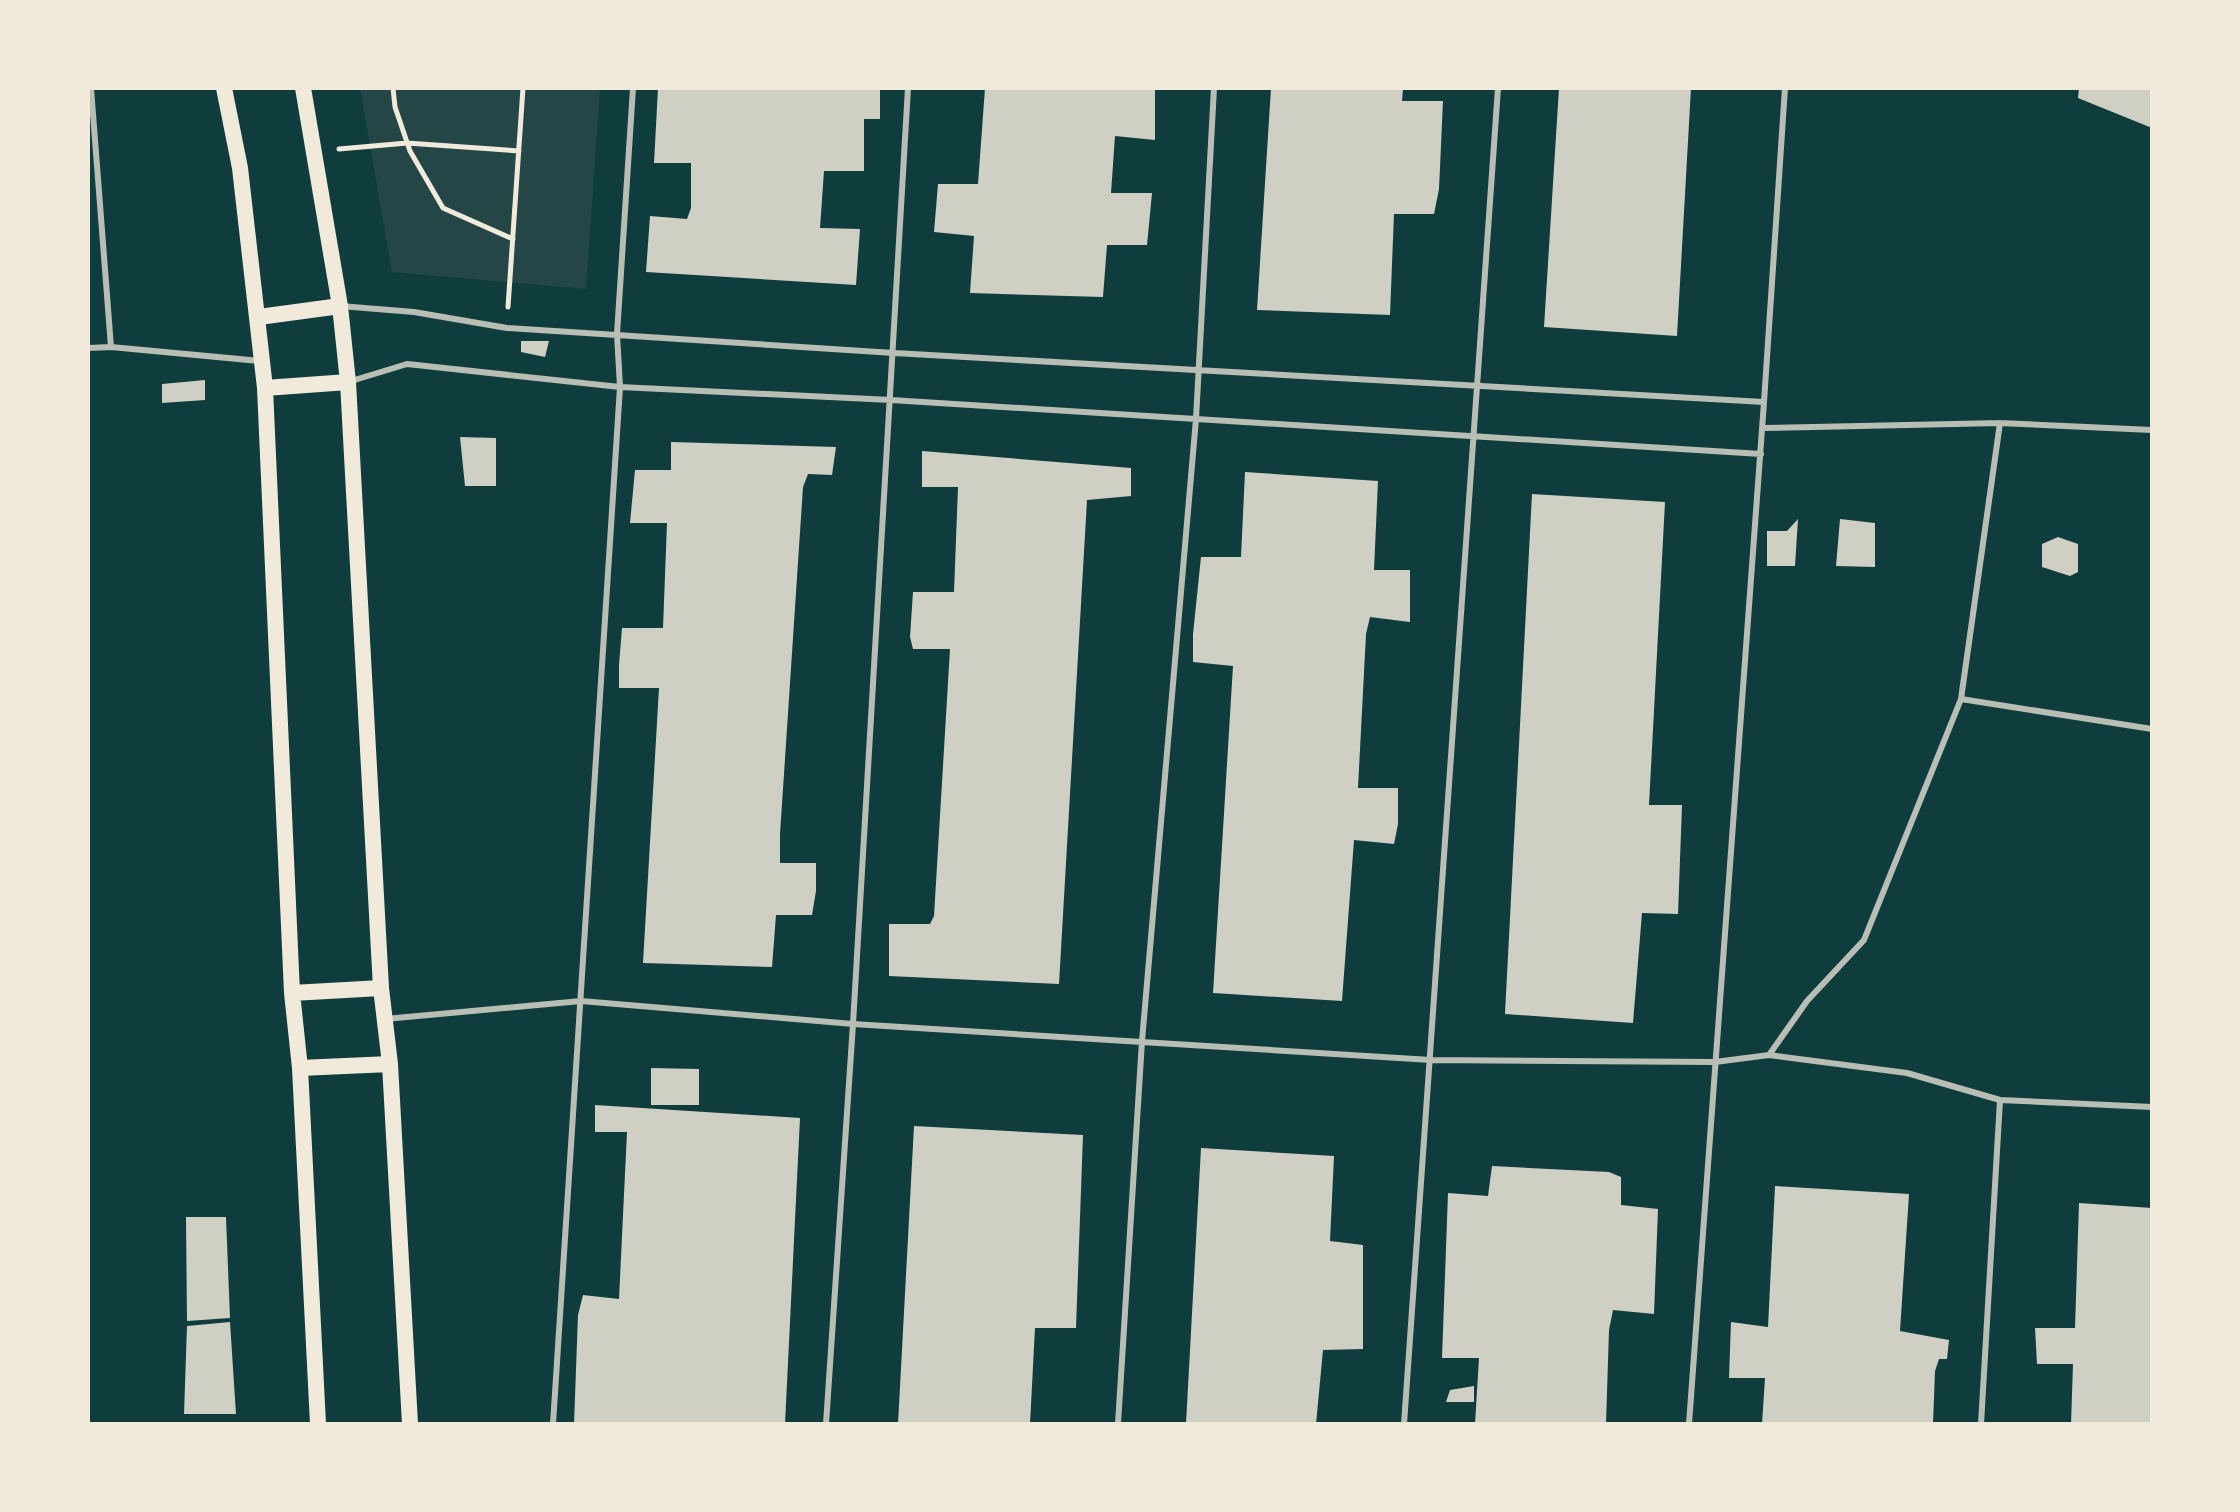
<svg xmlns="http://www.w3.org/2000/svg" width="2240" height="1512" viewBox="0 0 2240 1512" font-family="'Space Grotesk',sans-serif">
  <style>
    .green { fill: #244646 }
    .building { fill: #cfcfc3 }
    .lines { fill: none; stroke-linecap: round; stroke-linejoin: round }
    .path { stroke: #f1e9da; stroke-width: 5 }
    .service { stroke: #b8beb3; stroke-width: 6 }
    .secondary { stroke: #f1e9da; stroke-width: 16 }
  </style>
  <rect width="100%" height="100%" fill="#0f3d3e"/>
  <path class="green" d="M360,88h240l-14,201 -194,-17z"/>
  <path class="building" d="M658,88h222v31h-16v52h-40l-4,57 40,1 -4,56 -210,-13 4,-56 37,3 4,-11v-45h-37z
    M985,88h170v52l-40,-4 -4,57h41l-5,52h-40l-4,52 -133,-4 4,-57 -40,-4 4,-48h40z
    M1271,88h132l-1,13h41l-4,88 -5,25h-40l-4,101 -133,-5z
    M1559,88h132l-14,248 -133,-9z
    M2079,88h73v40l-74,-30z
    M521,341h28l-4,16 -24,-5z
    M205,380v20l-43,3v-19z
    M460,437l36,1v48h-31z
    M671,442l165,5 -4,28 -24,-1 -5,13 -23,347v29h36v28l-4,24h-36l-4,52 -129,-4 16,-275h-40v-23l3,-37h41l4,-105h-37l5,-53h36z
    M922,451l209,17v28l-44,4 -28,484 -170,-8v-52h41l4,-8 16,-267h-37l-3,-12 3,-45h41l4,-105h-36z
    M1245,472l133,9 -4,89h36v52l-40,-5 -4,17 -8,154h40v36l-4,20 -40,-4 -12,161 -129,-8 20,-327 -40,-4v-28l8,-77h40z
    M1532,494l133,8 -16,303h33l-4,109 -36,-1 -9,110 -128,-9z
    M1798,519l-3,47h-28v-35h20z
    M1840,519l35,4v44l-39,-1z
    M2058,537l20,7v28l-8,4 -28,-9v-23z
    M651,1068l48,1v36h-48z
    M595,1105l205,13 -15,306h-211l4,-109 5,-20 36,4 8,-167h-32z
    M914,1126l169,9 -7,193h-41l-5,96h-132z
    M1201,1148l133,8 -4,85 33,4v104l-40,1 -7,74h-130z
    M1492,1166l117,6 12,5v28l37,4 -4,105 -41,-4 -4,20 -3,94h-131l4,-66h-37l6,-165 40,3z
    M1775,1186l134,8 -9,137 49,9 -2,19h-8l-4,12 -2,53h-171l3,-46h-36l2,-56 37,5z
    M2079,1203l73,5v216h-81l2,-60h-36l-2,-36h40z
    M186,1217h40l4,101 -43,3z
    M230,1322l6,92h-52l3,-88z
    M1474,1386v16h-28l4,-12z"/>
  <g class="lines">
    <path class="path" d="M393,88l2,19 15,44 33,57 70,31
      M339,149l68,-6 112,8
      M508,307l15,-219"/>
    <path class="service" d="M91,88l20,259
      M340,306l74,6 93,16 387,25 870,49
      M88,348l23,-1 149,14
      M348,382l59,-18 213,23 271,13 870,54
      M1763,428l237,-5 152,7
      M1961,699l191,30
      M385,1019l196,-18 272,23 578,36 284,2 54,-7 138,18 93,27 152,7
      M1769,1055l38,-54 57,-61 97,-241 39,-276
      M553,1424l67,-1037 -3,-53 16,-246
      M826,1424l27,-400 55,-936
      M1118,1424l24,-383 54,-622 18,-331
      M1404,1424l94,-1336
      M1689,1424l75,-1022 21,-314
      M1981,1424l19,-324"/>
    <path class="secondary" d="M224,88l16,80 25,220 27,605 8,75 18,356
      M303,88l37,218 8,76 33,606 9,76 20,360
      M259,317l81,-11
      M265,388l83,-6
      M292,993l89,-5
      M300,1068l90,-4"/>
  </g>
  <rect width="2240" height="1512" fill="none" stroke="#f1e9da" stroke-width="180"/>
</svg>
